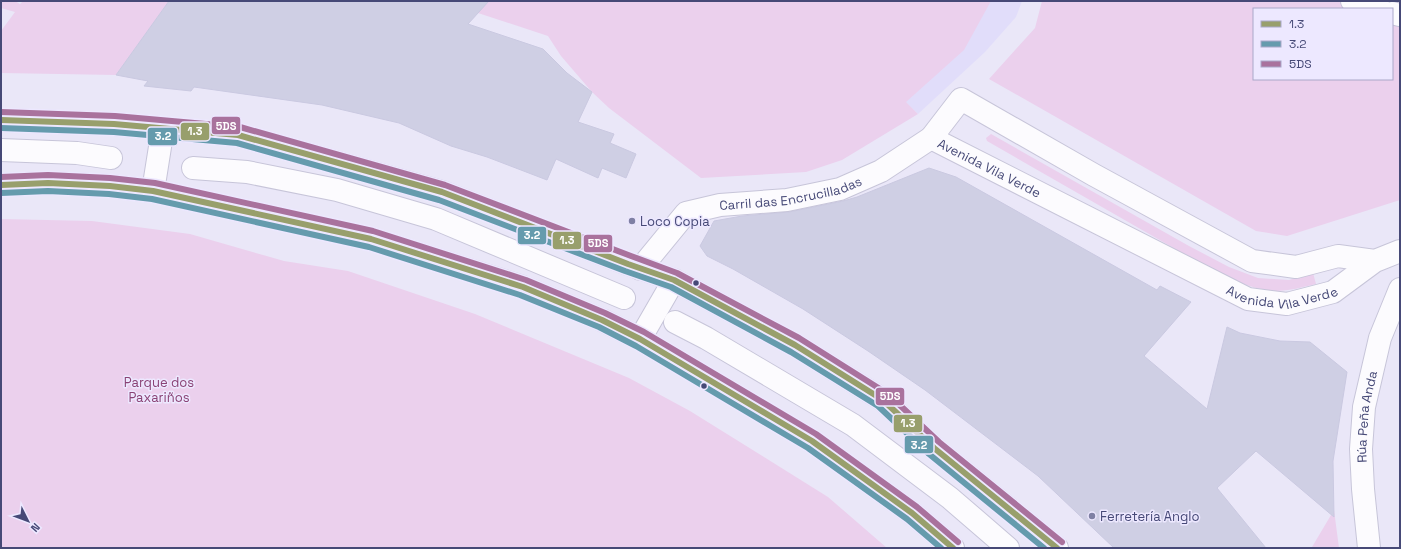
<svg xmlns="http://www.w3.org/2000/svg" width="1401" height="549" viewBox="0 0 1401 549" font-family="'Space Grotesk',sans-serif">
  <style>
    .residential { fill: #e1ddfa }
    .green { fill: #ebd0ed; fill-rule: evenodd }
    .building { fill: #cfcfe4; stroke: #cac9e1 }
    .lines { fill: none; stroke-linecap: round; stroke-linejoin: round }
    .minor-casing { stroke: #c7c5d9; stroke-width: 24 }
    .minor { stroke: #fcfbfe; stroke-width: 22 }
    .bus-1-casing { stroke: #ede8ff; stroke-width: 9 }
    .bus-2-casing { stroke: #ede8ff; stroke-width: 9 }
    .bus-3-casing { stroke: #ede8ff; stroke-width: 9 }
    .bus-1 { stroke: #989f6c; stroke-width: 6 }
    .bus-2 { stroke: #659bad; stroke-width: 6 }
    .bus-3 { stroke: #a9729d; stroke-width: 6 }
    .poi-dot { fill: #7f80a4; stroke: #ede8ff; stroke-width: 1.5 }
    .bus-dot { fill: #464977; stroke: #ede8ff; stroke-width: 1.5 }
    .labels { text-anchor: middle; stroke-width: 3; stroke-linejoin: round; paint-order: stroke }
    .street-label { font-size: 13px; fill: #464977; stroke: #ede8ff }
    .poi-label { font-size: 13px; fill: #464977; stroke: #ede8ff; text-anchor: start }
    .park-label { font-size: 13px; fill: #8a4275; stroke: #ede8ff }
    .line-badge { stroke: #ede8ff; stroke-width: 1.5 }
    .badge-label { font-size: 11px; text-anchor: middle; font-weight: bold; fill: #fff }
  </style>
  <rect width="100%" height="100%" fill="#eae7f8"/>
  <path class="residential" d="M798,1h224l-6,16 -31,35 -67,62z"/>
  <path class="green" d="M1,1h14l5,3 3,-3h146l-53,74 -115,-2v-42l14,-19 -14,-4z
    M479,1h512l-27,49 -58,52 12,12 -76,46 -36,12 -105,6 -92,-70 -17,-16 -31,-36 -13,-20 -70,-23z
    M1042,1h358v199l-113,36 -31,-5 -267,-152 46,-51zM1254,9h138v70h-138z
    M991,134l198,112 40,21 29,11 31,2 24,-7 3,11c-13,3 -27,7 -40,7 -25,-1 -49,-14 -71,-25l-218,-125 -1,-3z
    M1,219l91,2 98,13 94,27 64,10 127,43 154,64 61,33 138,86 59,51h-886z
    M1334,510l5,38h-26l-1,-1z"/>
  <path class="building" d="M169,1h320l-21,23 75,25 24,24 25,19 -14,30 36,12 -4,9 26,11 -10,24 -24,-10 -4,10 -42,-19 -9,21 -60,-23 -36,-11 -52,-23 -77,-18 -128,-18 -3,4 -47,-5 4,-5 -32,-6z
    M929,168l27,9 201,113 3,-4 31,16 -47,54 63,53 20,-82 13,6 40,8 30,1 37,30 -14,89 1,56 -78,-66 -39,37 49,60h-152l-76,-72 -113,-86 -57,-39 -65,-42 -70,-40 -26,-13 -7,-10 14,-25 28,-5 47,-4 54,-11 14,-4z"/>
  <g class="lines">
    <g class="minor-casing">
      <g id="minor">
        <path d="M1352,1l28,8"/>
        <path d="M1392,13l8,2"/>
        <path d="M1,120l113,4 124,11 204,57 186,72 46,16 121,65 88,55 51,48 123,100"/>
        <path d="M1,150l76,3 34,5"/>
        <path d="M193,168l54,4 90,18 99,29 188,79"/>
        <path d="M1,185l47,-2 62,3 43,5 218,48 152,48 79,33 38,19 172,102 100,72 41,35"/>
        <path d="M153,191l10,-63"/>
        <path id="s1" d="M1375,261l-37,-5 -42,11 -44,-6 -158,-86 -133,-76 -30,39 317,161 39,5 46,-12 42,-31 25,-10"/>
        <path id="s2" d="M640,269l46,-56 34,-8 67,-5 53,-11 41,-18 50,-33"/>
        <path d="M675,322l31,16 147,87 97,73 58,50"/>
        <path d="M640,339l34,-59"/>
        <path id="s3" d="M1369,548l-6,-59 -2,-40 3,-42 16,-69 20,-49"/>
      </g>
    </g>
    <use href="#minor" class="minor"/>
    <g class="bus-1-casing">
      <path id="bus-1" d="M1,120l113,4 124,11 204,57 186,72 46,16 121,65 88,55 51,48 123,100
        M1,185l47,-2 62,3 43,5 218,48 152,48 79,33 38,19 172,102 100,72 41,35"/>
    </g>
    <g class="bus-2-casing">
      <path id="bus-2" d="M1,128l113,4 123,11 202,57 186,71 46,16 120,65 87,54 51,48 115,94
        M1,193l47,-2 61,3 43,5 217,48 151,48 79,32 37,19 172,102 99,71 34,29"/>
    </g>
    <g class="bus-3-casing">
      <path id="bus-3" d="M1,112l114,4 125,11 205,58 186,71 46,17 122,65 89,56 51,48 123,100
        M1,177l47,-2 62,3 45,5 218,48 153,49 79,33 39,19 172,102 101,73 41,35"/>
    </g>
    <use href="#bus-1" class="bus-1"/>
    <use href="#bus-2" class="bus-2"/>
    <use href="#bus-3" class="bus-3"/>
  </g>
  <g class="poi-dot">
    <circle cx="632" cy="221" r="4"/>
    <circle cx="1092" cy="516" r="4"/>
  </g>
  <g class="bus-dot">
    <circle cx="696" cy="283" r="3.5"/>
    <circle cx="704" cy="386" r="3.5"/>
  </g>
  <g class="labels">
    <g class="street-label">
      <text dy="5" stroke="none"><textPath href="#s1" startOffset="573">Avenida Vila Verde</textPath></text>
      <text dy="5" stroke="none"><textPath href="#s2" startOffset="179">Carril das Encrucilladas</textPath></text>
      <text dy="5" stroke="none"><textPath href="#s1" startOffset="897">Avenida Vila Verde</textPath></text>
      <text dy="5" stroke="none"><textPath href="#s3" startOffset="132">Rúa Peña Anda</textPath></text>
    </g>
    <g class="poi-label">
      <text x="640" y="226">Loco Copia</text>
      <text x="1100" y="521">Ferretería Anglo</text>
    </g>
    <g class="park-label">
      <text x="159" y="387">Parque dos<tspan x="159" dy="15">Paxariños</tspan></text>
    </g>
  </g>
  <g class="line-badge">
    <rect x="211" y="116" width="30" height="19" rx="4" fill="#a9729d"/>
    <rect x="180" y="122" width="30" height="19" rx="4" fill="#989f6c"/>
    <rect x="147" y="127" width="31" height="19" rx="4" fill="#659bad"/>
    <rect x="517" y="226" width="30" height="19" rx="4" fill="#659bad"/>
    <rect x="552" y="231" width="30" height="19" rx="4" fill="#989f6c"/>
    <rect x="583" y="234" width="30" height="19" rx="4" fill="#a9729d"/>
    <rect x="875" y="387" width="30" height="19" rx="4" fill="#a9729d"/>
    <rect x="893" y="414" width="30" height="19" rx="4" fill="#989f6c"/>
    <rect x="904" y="435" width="30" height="19" rx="4" fill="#659bad"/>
  </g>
  <g class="badge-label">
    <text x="226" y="130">5DS</text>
    <text x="195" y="135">1.3</text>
    <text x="163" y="140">3.2</text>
    <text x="532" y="239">3.2</text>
    <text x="567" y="244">1.3</text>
    <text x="598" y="247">5DS</text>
    <text x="890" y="400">5DS</text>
    <text x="908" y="427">1.3</text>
    <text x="919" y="449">3.2</text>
  </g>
  <rect width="1401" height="549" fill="none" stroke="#464977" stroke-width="4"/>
  <rect x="1253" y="8" width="140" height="72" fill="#ede8ff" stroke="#aaa8c9"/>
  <rect x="1261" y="21" width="20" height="6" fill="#989f6c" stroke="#aaa8c9"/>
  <text x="1289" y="28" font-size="12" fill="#464977">1.3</text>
  <rect x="1261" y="41" width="20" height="6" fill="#659bad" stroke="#aaa8c9"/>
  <text x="1289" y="48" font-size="12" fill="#464977">3.2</text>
  <rect x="1261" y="61" width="20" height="6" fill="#a9729d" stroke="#aaa8c9"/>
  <text x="1289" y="68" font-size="12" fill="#464977">5DS</text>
  <g transform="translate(28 521) rotate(132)" stroke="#ede8ff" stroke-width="3" paint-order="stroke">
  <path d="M0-3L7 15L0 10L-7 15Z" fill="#464977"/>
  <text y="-6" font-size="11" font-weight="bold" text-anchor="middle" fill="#464977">N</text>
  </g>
</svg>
